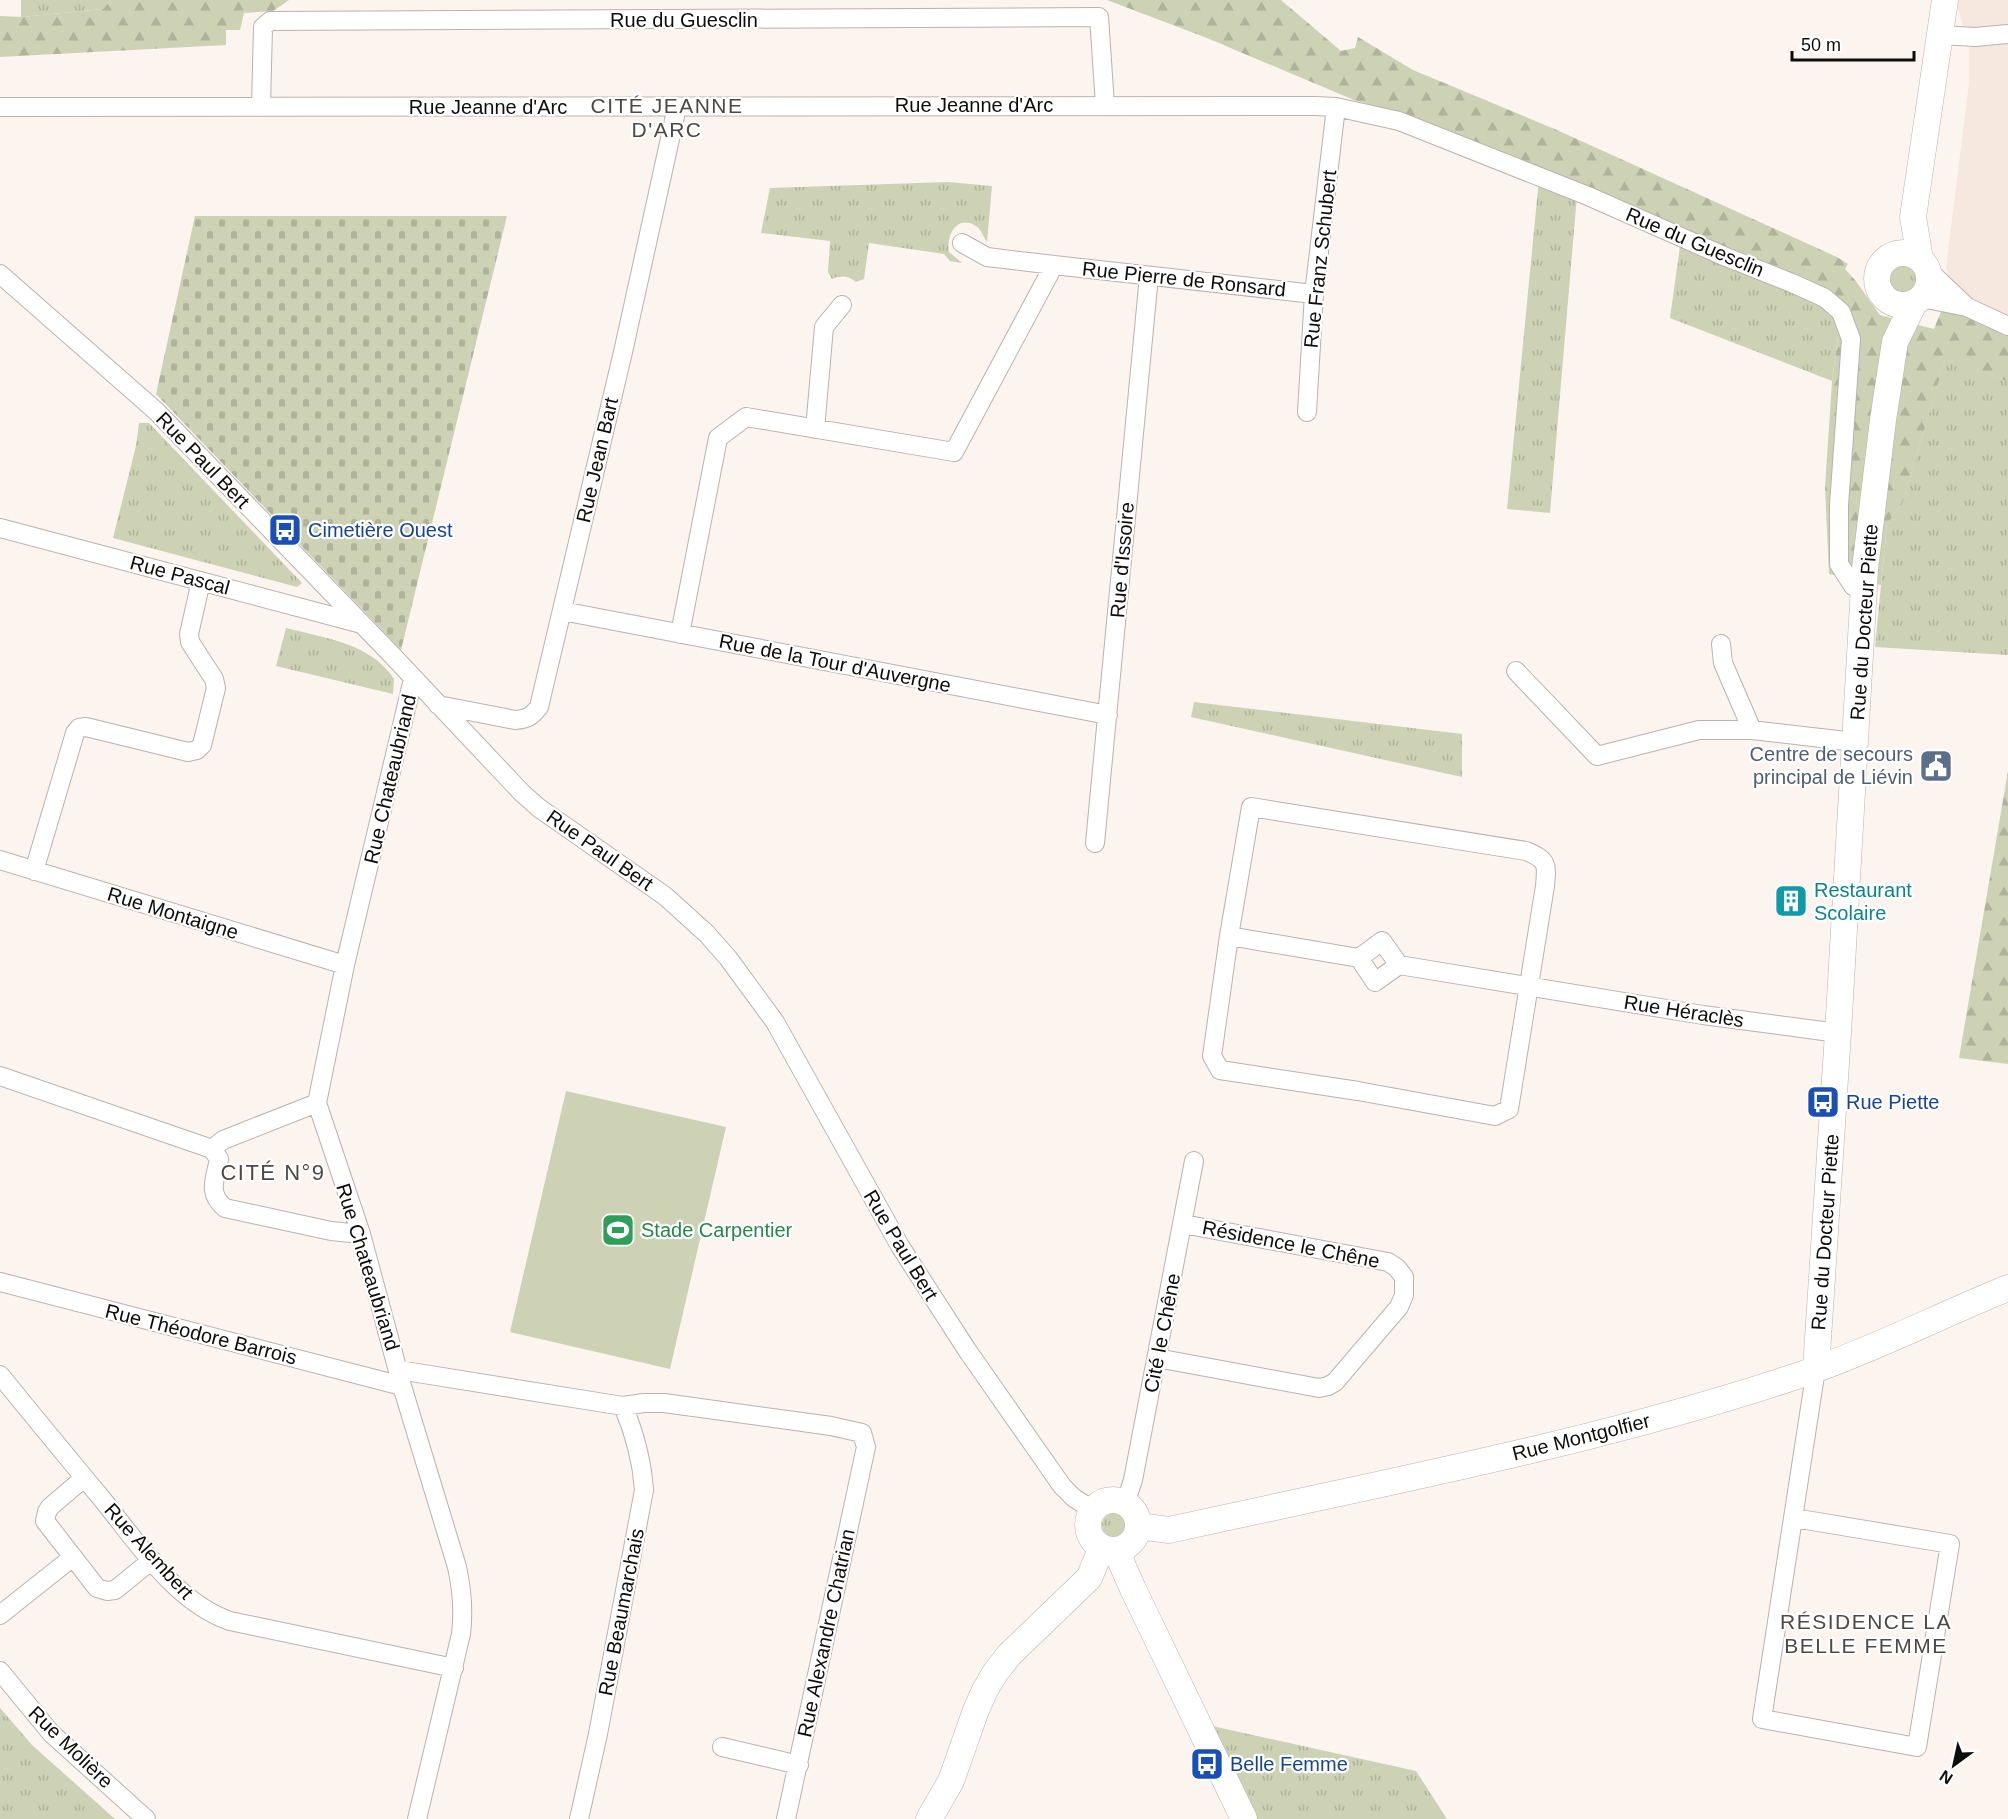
<svg xmlns="http://www.w3.org/2000/svg" width="2008" height="1819" viewBox="0 0 2008 1819" font-family="Helvetica,sans-serif">
  <style>
    .built { fill: #f6e8de }
    .grass { fill: url(#grass-tufts) }
    .forest { fill: url(#forest-firs) }
    .cemetery { fill: url(#cemetery-stones) }
    .pitch { fill: #ccd2b3 }
    .lines { fill: none; stroke-linecap: round; stroke-linejoin: round }
    .street-casing { stroke: #bab2ae; stroke-width: 20 }
    .secondary-casing { stroke: #bab2ae; stroke-width: 27 }
    .street { stroke: #fff; stroke-width: 18 }
    .secondary { stroke: #fff; stroke-width: 26 }
    .labels { text-anchor: middle; stroke-width: 4.5; stroke-linejoin: round; paint-order: stroke }
    .street-label { font-size: 20px; fill: #0f0d0b; stroke: #fff }
    .transit-label { font-size: 20px; fill: #164399; stroke: #fff; text-anchor: start }
    .service-label { font-size: 20px; fill: #4e5e75; stroke: #fff; text-anchor: end }
    .culture-label { font-size: 20px; fill: #0d838f; stroke: #fff; text-anchor: start }
    .leisure-label { font-size: 20px; fill: #27864d; stroke: #fff; text-anchor: start }
    .neighbourhood-label { font-size: 21px; letter-spacing: 1.5px; fill: #4f4945; stroke: #fff }
    .quarter-label { font-size: 22px; letter-spacing: 1.5px; fill: #4f4945; stroke: #fff }
  </style>
  <defs>
    <pattern id="grass-tufts" width="24" height="20" patternUnits="userSpaceOnUse" patternTransform="scale(1.5)"><rect width="24" height="20" fill="#ccd2b3"/><path d="M3 7l-1-3M5 7V3M7 7l1-3M15 17l-1-3M17 17v-4M19 17l1-3" fill="none" stroke="#aeb399"/></pattern>
    <pattern id="forest-firs" width="22" height="20" patternUnits="userSpaceOnUse" patternTransform="scale(1.5)"><rect width="22" height="20" fill="#ccd2b3"/><path d="M5 1l3.5 6h-7zM16 11l3.5 6h-7z" fill="#aeb399"/></pattern>
    <pattern id="cemetery-stones" width="16" height="16" patternUnits="userSpaceOnUse" patternTransform="scale(1.5)"><rect width="16" height="16" fill="#ccd2b3"/><path d="M2 7V4a2 2 0 0 1 4 0v3zM10 15v-3a2 2 0 0 1 4 0v3z" fill="#aeb399"/></pattern>
  </defs>
  <rect width="100%" height="100%" fill="#fcf4ef"/>
  <path class="built" d="M1957,0h51v319l-44,-19 -13,-13 -5,-19 23,-185v-36l-12,-42z"/>
  <path class="grass" d="M21,0h90l-8,9 -82,8z
    M1539,179l38,16 -27,318 -43,-4z
    M948,182l44,4 -5,56c-4,-5 -5,-12 -11,-16 -19,-12 -30,9 -27,26l13,11 -12,-2 -6,-7 -75,-11 -5,36 -8,3c-8,-6 -15,-7 -24,-3l-4,-7 2,-31 -69,-8 9,-45z
    M1682,232l160,75 -10,74 -162,-63z
    M1889 278a14 14 0 1 1 28 0a14 14 0 1 1-28 0Z
    M1946,355l62,27v273l-133,-8 12,-123 16,-22z
    M139,423h10l153,160 -5,4 -184,-49 23,-92z
    M286,628c38,10 85,15 108,51l-1,15 -117,-28z
    M1194,702l268,32v43l-271,-60z
    M1102 1525a12 12 0 1 1 24 0a12 12 0 1 1-24 0Z
    M0,1708l32,37 83,74h-115z
    M1212,1726l204,45 31,48h-194z"/>
  <path class="forest" d="M111,0h178l-16,11 -29,2 -4,17h-14v15l-226,12v-41l21,1 82,-8z
    M1107,0h174l60,51 14,-3 3,-11 55,33 144,60 280,127 11,7 -3,5 10,11 25,35 54,14 17,-42 13,13 44,19v63l-62,-26 -43,146 -16,22 -6,61 -52,-11 -4,-87 7,-106 10,-73 -443,-195 -45,-13 -147,-62z
    M2008,771v293l-49,-6z"/>
  <path class="cemetery" d="M195,216h312l-106,434 -245,-256z"/>
  <path class="pitch" d="M566,1091l160,36 -56,242 -160,-37z"/>
  <g class="lines">
    <g class="street-casing">
      <path id="street" d="M1939,35l36,2 33,-3
        M261,106l2,-79 7,-6 829,-4 6,88
        M0,107l1315,-1 21,1 63,14 189,75 138,61 66,26 33,15 16,14 10,27 -12,166v59l14,22 11,4
        M962,243l25,14 67,8
        M1928,270l38,36
        M0,274l156,137 234,242 132,140 17,15 126,88 42,38 21,24 47,64 125,224 67,104 95,136 12,12 19,12
        M1921,298l46,9 41,19
        M1307,412l7,-118 22,-187
        M815,429l9,-102 18,-22
        M0,528l358,95
        M562,611l546,104
        M680,634l38,-196 28,-21 208,35 100,-187 260,29
        M1721,644l2,19 29,67
        M1516,671l81,85 102,-26h53l103,12
        M413,679l-68,286 -28,138 44,131 41,152 55,181c5,23 7,43 4,67l-44,185
        M438,705l77,15c12,-1 16,-3 24,-13l84,-355 54,-245
        M1251,807l275,44c22,9 21,13 19,35l-36,223 -14,7 -137,-25 -138,-21 -8,-14 17,-120z
        M1095,843l54,-567
        M0,860l345,105
        M34,871l41,-138 4,-5 7,-1 102,25 9,-2 5,-5 14,-57 -2,-9 -24,-37 -1,-8 12,-53
        M1229,936l130,22
        M1399,965l-17,-24 -23,17 16,24 24,-17 304,50 135,18
        M0,1076l212,73 7,10c-4,21 -12,34 6,49l106,23 30,3
        M212,1149l11,-9 94,-37
        M0,1282l402,104
        M1157,1358l162,30 9,-2 7,-4 64,-75 5,-12v-18l-7,-9 -9,-6 -205,-38
        M399,1370l224,36 21,-3h20l167,23 31,7 4,14 -80,372
        M0,1375c34,42 68,83 102,124 36,44 73,103 128,122l224,47
        M84,1478l-34,29 -3,5 -2,9 52,67 10,3 8,-1 37,-30
        M1123,1502l6,-10 4,-12 61,-319
        M1794,1518l156,26 -33,203 -155,-28 54,-350
        M0,1615l73,-58
        M0,1671l51,62 95,86
        M722,1747l77,18
        M579,1819l19,-85 46,-244c-2,-29 -9,-56 -21,-84"/>
    </g>
    <g class="secondary-casing">
      <path id="secondary" d="M1877 279a26 26 0 1 1 52 0a26 26 0 1 1-52 0Z
        M1920,259l-7,-42 32,-217
        M1816,1369l22,-336 27,-464 18,-149 12,-78 19,-39
        M1088 1525a25 25 0 1 1 50 0a25 25 0 1 1-50 0Z
        M1138,1526l31,4c213,-47 428,-87 634,-156 70,-24 136,-58 205,-86
        M1120,1549l1,13 12,27 111,230
        M929,1819l22,-38 25,-71 9,-20 10,-17 14,-18 80,-77 13,-31"/>
    </g>
    <use href="#street" class="street"/>
    <use href="#secondary" class="secondary"/>
  </g>
  <defs>
    <g id="bus-square" transform="scale(1.725)"><rect x="-9" y="-9" width="18" height="18" rx="4" fill="#1a4fb4" stroke="#fff"/><path d="M-5-6H5V4H4V6H2V4H-2V6H-4V4H-5ZM-3.5-4V0h7V-4ZM-3.5 1.2v1.5H-2V1.2ZM2 1.2v1.5H3.5V1.2Z" fill="#fff"/></g>
    <g id="civic-square" transform="scale(1.725)"><rect x="-9" y="-9" width="18" height="18" rx="4" fill="#5c6f8a" stroke="#fff"/><path d="M-.6-6.5H3V-4.5H.6V-3L4-1V1h2V6H-6V1h2V-1L-.6-3ZM-1.2 2.5V6h2.4V2.5Z" fill="#fff"/></g>
    <g id="building-square" transform="scale(1.725)"><rect x="-9" y="-9" width="18" height="18" rx="4" fill="#0f9aa8" stroke="#fff"/><path d="M-4-6H4V6H1V3H-1V6H-4ZM-2.5-4.3h1.7v1.8h-1.7ZM.8-4.3h1.7v1.8H.8ZM-2.5-1h1.7V.8h-1.7ZM.8-1h1.7V.8H.8Z" fill="#fff"/></g>
    <g id="stadium-square" transform="scale(1.725)"><rect x="-9" y="-9" width="18" height="18" rx="4" fill="#2e9e5b" stroke="#fff"/><path d="M0-5a6.5 5 0 1 0 0 10a6.5 5 0 1 0 0-10ZM-3.5-1.8h7v3.6h-7Z" fill="#fff"/></g>
  </defs>
  <g fill-rule="evenodd">
    <use href="#bus-square" x="285" y="530"/>
    <use href="#civic-square" x="1936" y="766"/>
    <use href="#building-square" x="1791" y="901"/>
    <use href="#bus-square" x="1823" y="1102"/>
    <use href="#stadium-square" x="618" y="1230"/>
    <use href="#bus-square" x="1207" y="1764"/>
  </g>
  <g class="labels">
    <g class="street-label">
      <text x="684" y="27">Rue du Guesclin</text>
      <text x="974" y="112">Rue Jeanne d'Arc</text>
      <text x="488" y="114">Rue Jeanne d'Arc</text>
      <text transform="translate(1695 242) rotate(23)" y="7">Rue du Guesclin</text>
      <text transform="translate(1320 259) rotate(-84)" y="7">Rue Franz Schubert</text>
      <text transform="translate(1184 279) rotate(6)" y="7">Rue Pierre de Ronsard</text>
      <text transform="translate(203 460) rotate(46)" y="7">Rue Paul Bert</text>
      <text transform="translate(597 460) rotate(-77)" y="7">Rue Jean Bart</text>
      <text transform="translate(1122 560) rotate(-85)" y="7">Rue d'Issoire</text>
      <text transform="translate(180 575) rotate(15)" y="7">Rue Pascal</text>
      <text transform="translate(1864 622) rotate(-86)" y="7">Rue du Docteur Piette</text>
      <text transform="translate(835 663) rotate(11)" y="7">Rue de la Tour d'Auvergne</text>
      <text transform="translate(390 779) rotate(-77)" y="7">Rue Chateaubriand</text>
      <text transform="translate(600 850) rotate(35)" y="7">Rue Paul Bert</text>
      <text transform="translate(173 913) rotate(17)" y="7">Rue Montaigne</text>
      <text transform="translate(1684 1011) rotate(9)" y="7">Rue Héraclès</text>
      <text transform="translate(1825 1232) rotate(-86)" y="7">Rue du Docteur Piette</text>
      <text transform="translate(1291 1244) rotate(11)" y="7">Résidence le Chêne</text>
      <text transform="translate(901 1245) rotate(59)" y="7">Rue Paul Bert</text>
      <text transform="translate(368 1267) rotate(73)" y="7">Rue Chateaubriand</text>
      <text transform="translate(1162 1333) rotate(-79)" y="7">Cité le Chêne</text>
      <text transform="translate(201 1334) rotate(14)" y="7">Rue Théodore Barrois</text>
      <text transform="translate(1581 1437) rotate(-14)" y="7">Rue Montgolfier</text>
      <text transform="translate(149 1551) rotate(48)" y="7">Rue Alembert</text>
      <text transform="translate(621 1612) rotate(-79)" y="7">Rue Beaumarchais</text>
      <text transform="translate(826 1633) rotate(-78)" y="7">Rue Alexandre Chatrian</text>
      <text transform="translate(71 1747) rotate(44)" y="7">Rue Molière</text>
    </g>
    <g class="transit-label">
      <text x="308" y="537">Cimetière Ouest</text>
      <text x="1846" y="1109">Rue Piette</text>
      <text x="1230" y="1771">Belle Femme</text>
    </g>
    <g class="service-label">
      <text x="1913" y="761">Centre de secours<tspan x="1913" dy="23">principal de Liévin</tspan></text>
    </g>
    <g class="culture-label">
      <text x="1814" y="897">Restaurant<tspan x="1814" dy="23">Scolaire</tspan></text>
    </g>
    <g class="leisure-label">
      <text x="641" y="1237">Stade Carpentier</text>
    </g>
    <g class="neighbourhood-label">
      <text x="667" y="113">CITÉ JEANNE<tspan x="667" dy="24">D'ARC</tspan></text>
      <text x="1866" y="1629">RÉSIDENCE LA<tspan x="1866" dy="24">BELLE FEMME</tspan></text>
    </g>
    <g class="quarter-label">
      <text x="273" y="1180">CITÉ N°9</text>
    </g>
  </g>
  <g transform="translate(1954 1765) rotate(213)" stroke="#ffffff" stroke-width="4.5" paint-order="stroke">
  <path d="M0-4.5L10 22L0 15L-10 22Z" fill="#0f0d0b"/>
  <text y="-9" font-size="16" font-weight="bold" text-anchor="middle" fill="#0f0d0b">N</text>
  </g>
  <path d="M1792 51v9h122v-9" fill="none" stroke="#0f0d0b" stroke-width="3"/>
  <text x="1801" y="51" font-size="18" fill="#0f0d0b" stroke="#ffffff" stroke-width="4.5" paint-order="stroke">50 m</text>
</svg>
